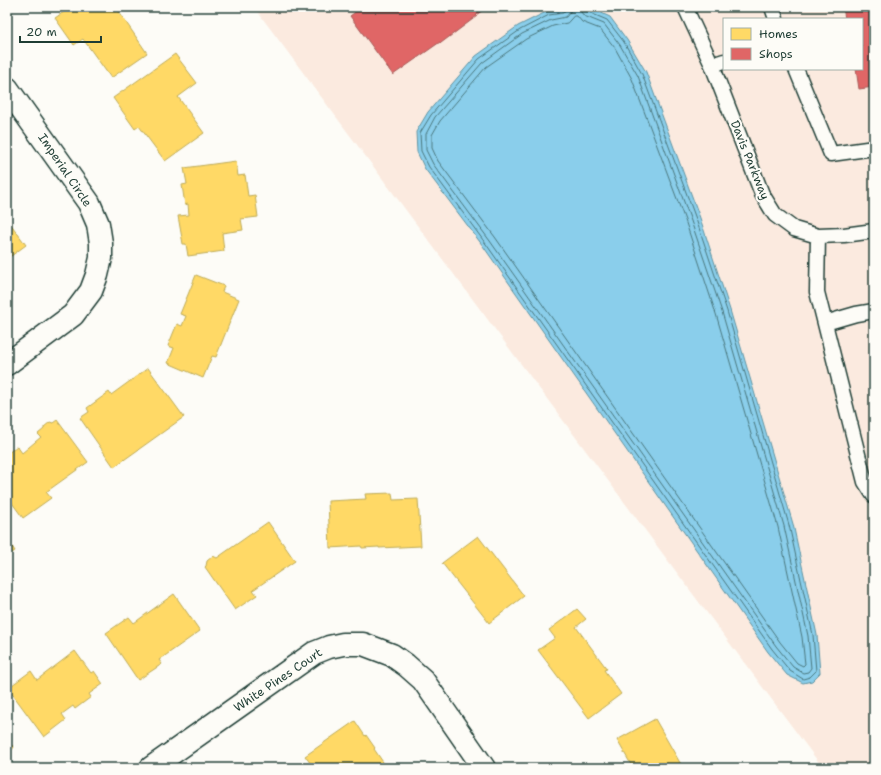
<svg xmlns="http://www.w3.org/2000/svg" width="881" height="775" viewBox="0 0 881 775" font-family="'Shantell Sans',sans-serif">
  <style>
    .built { fill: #fbeadf; fill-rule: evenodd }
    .water { fill: #8aceeb; stroke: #5f94a2 }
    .homes { fill: #ffd966; stroke: #bcaa57 }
    .shops { fill: #e06666; stroke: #a65a57 }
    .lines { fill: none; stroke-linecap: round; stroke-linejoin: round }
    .shore { stroke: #4a777d; stroke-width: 1 }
    .lane-casing { stroke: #1f3d34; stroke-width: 17 }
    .street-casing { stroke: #1f3d34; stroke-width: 25 }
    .lane { stroke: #fdfcf7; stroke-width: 14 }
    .street { stroke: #fdfcf7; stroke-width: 22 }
    .labels { text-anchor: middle; stroke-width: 4; stroke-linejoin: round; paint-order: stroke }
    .street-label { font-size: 12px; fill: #1f3d34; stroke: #fdfcf7 }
  </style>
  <rect width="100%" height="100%" fill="#fdfcf7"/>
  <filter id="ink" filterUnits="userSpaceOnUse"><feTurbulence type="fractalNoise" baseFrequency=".025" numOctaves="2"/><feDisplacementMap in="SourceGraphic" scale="8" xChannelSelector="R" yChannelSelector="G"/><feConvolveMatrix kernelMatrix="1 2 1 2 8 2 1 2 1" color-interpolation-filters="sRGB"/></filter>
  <g filter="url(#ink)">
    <path class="built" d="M254,7h620v761h-51zM724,19h138v50h-138z"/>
    <path class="water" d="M572,7l23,3 15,7 17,23 19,32 54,146 30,92 63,214 24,111 3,38 -8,8 -9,2 -16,-8 -19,-23 -285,-406 -58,-77 -8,-17 -1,-20 12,-20 48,-56 42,-30 30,-15z"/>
    <path class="homes" d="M71,7h48l2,4 -2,1 28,41 -36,25 -28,-39 -9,6 -19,-27z
      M175,54l22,29 -19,14 26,36 -39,28 -26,-35 -4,3 -22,-31z
      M236,161l2,15 7,-1 3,21 7,-1 3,22 -17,2 2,11 -21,3 2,18 -36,5 -2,-12h-3l-5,-28 11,-1 -1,-11 -3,1 -3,-20 5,-1 -3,-16z
      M7,219l19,26 -19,14z
      M196,275l28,11 -2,6 17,7 -23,58 -4,-1 -9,22 -35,-15 6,-15 -6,-2 9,-22 5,2 4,-10 -6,-2z
      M148,368l36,49 -70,50 -34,-49 9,-6 -2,-4 22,-16 2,3z
      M57,420l31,42 -42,30 5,6 -28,20 -16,-22v-42l10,-8 5,7 19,-16 -3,-3 6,-5v-2l6,-5 3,1z
      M392,493l1,7 25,-1 3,47 -42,2v-1l-17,1 -1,-2 -31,2 -2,-47 38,-2 -1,-5z
      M268,522l27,39 -42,29 4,5 -22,15 -30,-43 1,-1 1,-5 6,-5 4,2z
      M478,536l46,60 -35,27 -47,-60z
      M7,539l8,12 -8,5z
      M174,594l26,37 -41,29 3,4 -24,16 -32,-47 23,-16 5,6z
      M577,609l9,10 -10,8 31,42 -3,1 17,24 -32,24 -51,-68 17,-12 -6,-8z
      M75,651l16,22 3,-2 9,13 -14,10 2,3 -16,12 -2,-3 -11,8 4,6 -22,17 -36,-49 23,-17 6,9z
      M655,719l28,49h-50l-16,-28z
      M355,721l10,15 1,-1 9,13 -1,1 13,19h-73l-9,-12z
      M7,742l7,5 -7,9z"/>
    <path class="shops" d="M362,7h125l-11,8 1,1 -36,27 -1,-1 -47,33 -43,-59z
      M843,7h31v80l-15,2 -3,-20h6v-50h-17z"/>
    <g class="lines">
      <path class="shore" d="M566,7l-1,3 -2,3 -14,2 -29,15 -41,29 -48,56 -11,18 1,18 8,16 57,77 286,405 18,22 13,8 7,-2 6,-6 -3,-36 -24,-110 -62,-214 -31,-92 -54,-145 -18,-32 -17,-22 -19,-8 -3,-5
        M571,7l-1,5 -4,5 -15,3 -29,14 -40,29 -47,54 -9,17v16l7,14 57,77 286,405 17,21 10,6 5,-1 3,-4 -3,-32 -24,-110 -62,-214 -31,-91 -53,-145 -18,-31 -16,-21 -20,-8 -3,-4 -1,-5
        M574,16h3l5,6 18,7 15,19 17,31 54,144 30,91 62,213 24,110 3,27 -2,2 -6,-3 -17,-21 -285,-405 -57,-76 -6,-13v-13l8,-14 46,-54 40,-28 27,-13 14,-3z"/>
      <g class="lane-casing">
        <path id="lane" d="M685,7l27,58 50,129 13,21 19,14 24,7 26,-1 30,-4
          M772,7l4,12
          M712,65l12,-4
          M796,69l35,85 43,-6
          M818,236l-1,56 48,190 9,14
          M825,323l31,-9 18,-3"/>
      </g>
      <g class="street-casing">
        <path id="street" d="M7,88l82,115 9,21 3,19v15l-4,17 -6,16 -18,24 -66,49
          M151,768l163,-115 15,-6 14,-3h20l29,11 14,10 17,15 61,88"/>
      </g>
      <use href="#lane" class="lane"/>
      <use href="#street" class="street"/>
    </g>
  </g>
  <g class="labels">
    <g class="street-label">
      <text transform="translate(750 160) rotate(68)" y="4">Davis Parkway</text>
      <text transform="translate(65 170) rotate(56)" y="4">Imperial Circle</text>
      <text transform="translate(278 680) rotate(-34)" y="4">White Pines Court</text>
    </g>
  </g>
  <rect width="881" height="775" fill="none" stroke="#fdfcf7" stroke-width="24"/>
  <rect x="12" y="12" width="857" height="751" fill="none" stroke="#1f3d34" stroke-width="1.5" filter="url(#ink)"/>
  <rect x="723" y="18" width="140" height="52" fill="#fdfcf7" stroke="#a4b0a9"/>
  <rect x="731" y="28" width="20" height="12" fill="#ffd966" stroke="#a4b0a9"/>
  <text x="759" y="38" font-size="12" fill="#1f3d34">Homes</text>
  <rect x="731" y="48" width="20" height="12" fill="#e06666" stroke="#a4b0a9"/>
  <text x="759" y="58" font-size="12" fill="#1f3d34">Shops</text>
  <path d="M20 36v6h81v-6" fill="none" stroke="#1f3d34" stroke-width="2"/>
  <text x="26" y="36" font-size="12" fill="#1f3d34" stroke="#fdfcf7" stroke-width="3" paint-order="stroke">20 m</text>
</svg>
